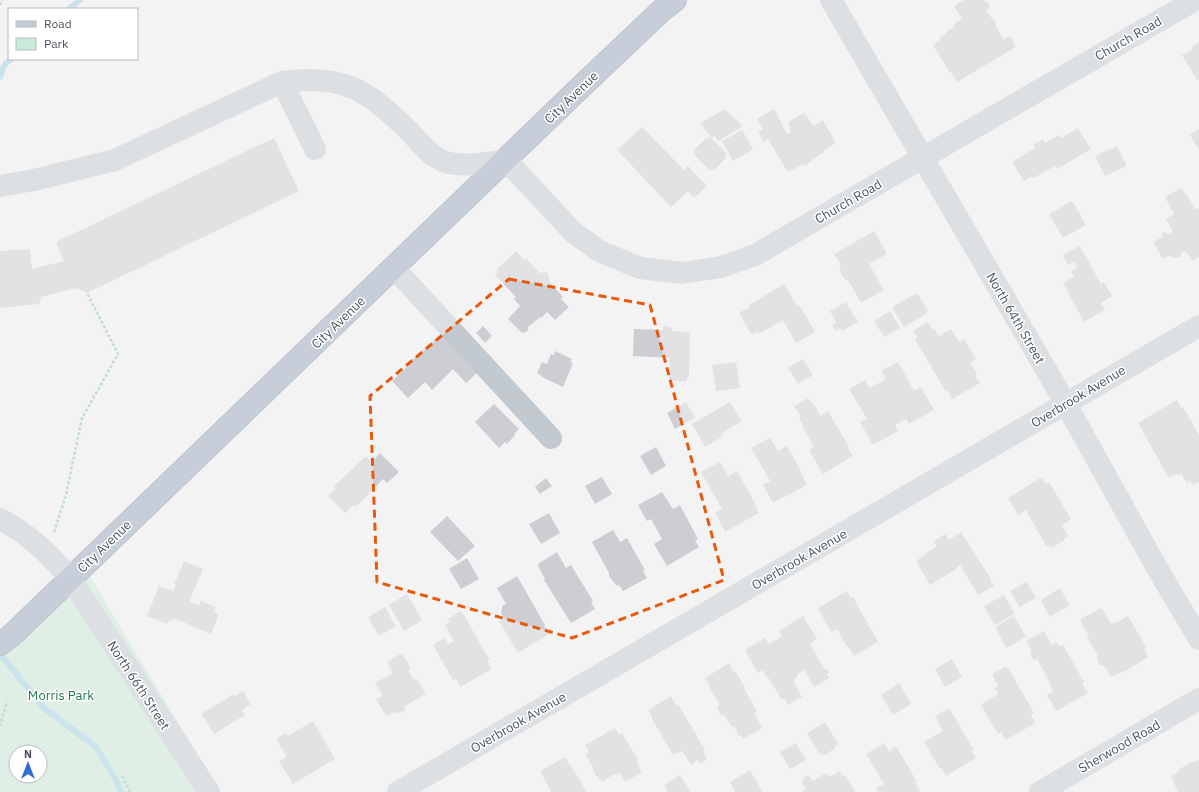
<svg xmlns="http://www.w3.org/2000/svg" width="1199" height="792" viewBox="0 0 1199 792" font-family="'IBM Plex Sans',sans-serif">
  <style>
    .green { fill: #c7ecd7; fill-rule: evenodd }
    .lines { fill: none; stroke-linecap: round; stroke-linejoin: round }
    .stream { stroke: #99d0e4; stroke-width: 6 }
    .building { fill: #cdced4 }
    .highway-casing { stroke: #7b8ea7; stroke-width: 24 }
    .path { stroke: #82c6a8; stroke-width: 2.5; stroke-dasharray: 3 2; stroke-linecap: butt }
    .minor { stroke: #c2c9cf; stroke-width: 22 }
    .highway { stroke: #90a3bb; stroke-width: 22 }
    .marked { fill: none; stroke: #e8590c; stroke-width: 3; stroke-dasharray: 8 5; stroke-linejoin: round }
    .labels { text-anchor: middle; stroke-width: 3; stroke-linejoin: round; paint-order: stroke }
    .street-label { font-size: 13px; fill: #4c545e; stroke: #fff }
    .park-label { font-size: 13px; fill: #237952; stroke: #fff }
  </style>
  <rect width="100%" height="100%" fill="#f4f3f3"/>
  <path class="green" d="M88,573l132,219h-220v-140zM16,752h24v24h-24z"/>
  <g class="lines">
    <path class="stream" d="M69,9l11,-9
      M0,77l5,-13 6,-5
      M0,654l45,55 51,38 20,33 5,12"/>
  </g>
  <path class="building" d="M964,0h20l1,2 2,-1 3,5 -2,1 1,1 -3,2 3,5 6,6 1,6 8,13 6,-4 6,11 -59,35 -6,-10 -1,1 -17,-28 8,-5 -2,-2 7,-5 1,-2 6,-3h2l-2,-3 9,-6 -8,-13z
    M1199,42v37l-2,1 -15,-25 10,-5 -1,-1 2,-1 -1,-2z
    M725,109l18,17 -25,15 -4,-5 -2,2 -2,-2 -7,-8 1,-1 -4,-4z
    M774,109l13,25 4,-2 -2,-4 1,-1 -2,-4 1,-1 14,-9 1,1 1,-1 8,13 10,-6 13,23 -13,8 1,1 -13,8 1,1 -8,5 -1,-3v1l-14,8 -1,-2 -1,1 -19,-32 -4,3 -6,-10 5,-3 -6,-10z
    M642,127l42,43 4,-4 19,20 -13,12 -6,-7 -17,16 -54,-57z
    M1078,128l13,21 -34,20 -2,-3 -21,12 -2,-2 -8,5 -12,-19 23,-14 -2,-3 10,-6 2,4 14,-8 2,3z
    M1199,129v21l-9,-15z
    M742,130l11,19 -20,12 -11,-20z
    M707,137l1,2 2,-2 17,17 -2,3 1,1 -12,12 -2,-1 -2,2 -17,-18 3,-2 -2,-1z
    M274,138l25,53 -212,102 -10,-5 -36,9 -2,7 -39,4v-57l30,-2 2,20 32,-8 -8,-19z
    M1117,146l10,20 -22,10 -10,-20z
    M1181,188l4,6 1,-1 9,17 3,-2 1,2v47l-7,4 -4,-8 -1,1 -2,-3 -4,2v3l-5,2 -5,-1 -1,-2 -7,4 -10,-17 9,-5v-3l3,-2 3,3 5,-3 -7,-13 8,-5 -9,-17z
    M1072,201l14,24 -23,13 -14,-24z
    M874,231l13,23 -18,10 15,26 -23,13 -13,-23h-3l-6,-10 2,-5 -7,-11z
    M1080,246l21,38 3,-2 8,14 -11,7 4,7 -21,12 -21,-39 11,-6 -3,-6 6,-3 -3,-6 -6,3 -5,-10z
    M516,251l8,9 2,-2 14,15 6,-1 2,2 1,4v3l14,16 -2,2 8,8 -14,13 -8,-8 -6,6 -1,-1 -13,11 2,1 -4,4 -1,-1 -2,1 -14,-14 12,-13 -6,-7 2,-2 -3,-3 -18,-19 3,-3 -2,-2z
    M784,284l13,22 2,-2 16,28 -19,11 -13,-23 -24,14 -1,-3 -6,4 -13,-22 11,-6 -1,-2z
    M915,294l1,1 2,-1 10,17 -2,2v1l-22,13 -12,-20z
    M846,302l12,20 -16,9 -2,-3 -4,3 -4,-6 4,-3 -6,-11z
    M890,311l10,17 -16,9 -10,-16z
    M928,322l4,7 2,-1 5,8 12,-7 8,13 5,-3 12,20 -6,4 7,11 -2,2 5,7 -28,16 -4,-8 -2,1 -31,-53 2,-1 -4,-7z
    M483,326l9,10 -7,7 -9,-10z
    M665,326l6,1 1,4 18,1 -1,45h-2v4h-18l1,-23 -37,-2 1,-27 29,1v-2z
    M443,331l37,39 -14,13 -13,-14 -21,21 -7,-8 -17,16 -16,-17 17,-16 -2,-1z
    M555,351l17,8 -2,3 3,1 -10,24 -21,-10v-1l-5,-3 5,-11 5,2 4,-10 3,1z
    M803,359l10,16 -15,9 -10,-16z
    M736,362l4,26 -24,3 -4,-26z
    M898,362l16,29 7,-4 13,23 -25,14 -3,-5 -5,3 -6,3 3,6 -25,14 -13,-23 7,-3 -18,-30 16,-9 5,8 16,-9 -5,-8z
    M808,398l10,12h-1l3,6 8,-5 21,36 -1,1 5,8 -30,18 -14,-24 5,-3 -12,-21h2l-5,-8 2,-1 -7,-11z
    M1177,400l4,8 2,-1 16,28v47l-6,3 -3,-4 -3,2 -6,-9 -3,2 -1,-2 -8,4 -31,-55z
    M686,402l9,16 -20,11 -8,-16z
    M730,402l12,19 -21,13 1,3 -17,10 -13,-23z
    M494,404l25,25 -5,5 1,1 -8,9 -2,-2 -6,6 -24,-26z
    M770,438l8,13 9,-5 17,31 -1,1 4,7 -34,18 -10,-18 7,-4 -19,-33z
    M656,447l10,19 -15,9 -11,-19z
    M380,453l19,19 -12,11 -4,-4 -23,24 -6,4 -1,-2 -8,8 -17,-17 8,-8 -2,-2 32,-30 6,6z
    M720,462l8,14 9,-5 19,34 -1,1 4,7 -34,19 -10,-19 7,-4 -21,-37z
    M602,477l10,17 -17,10 -10,-18z
    M1042,477l4,7 3,-2 22,37 -9,6 6,11 -4,3 1,1 -14,8 -1,-2h-4l-20,-36 -8,5 -10,-17z
    M546,478l6,8 -12,8 -5,-7z
    M662,492l11,17 7,-4 18,34 -3,2 4,6 -32,19 -13,-22 8,-5 -11,-20 -4,2 -9,-16z
    M549,513l11,20 -19,11 -12,-20z
    M447,516l28,30 -17,15 -28,-29z
    M613,530l7,12 7,-4 18,32 -2,1 4,7 -24,13 -4,-6 -2,1 -6,-7 -2,-3v-3l-17,-31z
    M961,532l30,47 -1,1 4,6 -16,9 -18,-30 -5,4v1l-25,15 -14,-24 21,-15 -3,-5 11,-7 4,6z
    M557,552l9,16 5,-3 22,36 -2,1 4,7 -24,14 -27,-43 1,-1 -7,-13 1,-1 -1,-1z
    M467,558l12,21 -18,10 -12,-20z
    M184,561l19,8 -14,33 10,3 2,-4 15,6 -2,5 5,2 -8,20 -37,-16 -1,3 -4,-1 -1,4 -21,-8 12,-30 14,5 3,-6h-2z
    M517,576l28,49 -1,1 5,8 -31,19 -19,-32 6,-4h-2l-2,-4 1,-5v-2l4,-2 -9,-16z
    M1027,582l9,16 -17,9 -9,-16z
    M1060,588l10,17 -20,12 -9,-17z
    M847,591l4,7 2,-1 25,45 -24,14 -6,-10 -1,1 -10,-18 -6,3 -13,-24z
    M407,594l15,26 -18,11 -15,-26z
    M1004,595l11,19 -20,11 -11,-19z
    M385,607l11,19 -17,10 -11,-19z
    M1101,608l2,2 8,14 3,-2 1,1 13,-7 18,31 -2,1 4,9 -24,15 -1,-1 -12,6 -7,-11 -4,-1 -3,-6 1,-4 -11,-18 2,-1 -8,-14v-3z
    M461,611l2,4h1l23,41v-1l3,4 -3,2 5,8 -32,18 -4,-8 -3,1 -20,-35 11,-7 4,7 6,-4 -9,-16 5,-3 -2,-3z
    M803,616l14,23 -7,5 15,26 2,-1 2,4 -2,1 2,4 -15,9 -10,-17 -7,4 1,2 -4,3 1,3 -1,1 8,14 -14,8 -4,-7 -2,2 -12,-20 -5,-5 -1,-5 -6,3 -13,-23 20,-12 4,6 13,-8 -3,-5z
    M1014,616l12,21 -20,11 -11,-21z
    M1044,631l8,14 5,-3 2,4 4,-1 21,37 -2,1 6,10 -32,18 -9,-16 6,-4 -2,-3v-3l-14,-26 -3,2 -4,-8 2,-1 -6,-11z
    M402,653l9,15 -3,2 6,10 3,-1 9,15 -21,12v5l-5,2 -4,-1 -3,2v-1l-7,3 -10,-17 7,-3 -8,-13 18,-10 -6,-11z
    M952,659l10,18 -17,10 -10,-18z
    M729,663l5,10 2,-1 9,16h-1l13,24 -3,1 7,13 1,2 -19,11 -2,-4 -2,1 -5,-10 -2,1 -7,-11 -4,-1 -4,-8 2,-3 -10,-17 1,-1 -5,-8z
    M1006,666l1,3 1,-1 26,45 -3,2 4,8 -29,17 -5,-8 -3,2 -17,-29 17,-11 -3,-6 3,-2 -6,-12z
    M899,683l12,21 -18,11 -12,-20z
    M243,691l8,13 -9,6 3,5 -31,19 -13,-20 33,-20 1,2z
    M671,696l5,9 2,-1 27,46 -2,1 4,8 -7,5 -2,-4 -7,5 -9,-14 -9,4 -21,-36v-3l-4,-6z
    M949,708l25,42 -2,1 4,7 -30,18 -5,-8 -1,1 -16,-27 19,-11 -8,-15z
    M313,721l22,38 -42,25 -14,-23 8,-4 -11,-18 10,-6 2,3z
    M825,722l13,22 -3,2 1,2 -13,8 -1,-3 -2,2 -13,-22z
    M615,728l4,7 3,-2 16,27 -2,1 6,11 -17,10 -5,-9 -4,3 -2,-2 -12,8 -4,-6h-2l-3,-5 1,-2 -9,-15 4,-2 -4,-7z
    M796,743l10,17 -16,9 -10,-17z
    M884,743l5,8 7,-5 21,36 -2,1 5,8 -3,1h-39l-2,-4 8,-4 -18,-30z
    M565,757l5,9h1l16,26h-36l-11,-21z
    M1199,760v32h-21l-7,-16 8,-5 -1,-1 15,-9 1,1z
    M750,770l12,21 -2,1h-25l-5,-10z
    M840,771l3,5 2,-1 10,17h-54l5,-3 -4,-7 2,-1 -1,-3 5,-3 5,6 13,-8 3,4z
    M680,775l11,17h-23l-4,-7z"/>
  <g class="lines">
    <g class="highway-casing">
      <path id="highway" d="M0,644l11,-8 574,-553 76,-72 14,-11"/>
    </g>
    <path class="path" d="M0,5l3,-5
      M54,532l12,-37 16,-77 36,-64 -31,-61
      M0,726l7,-25
      M122,776l8,16"/>
    <path class="minor" d="M831,0l235,404 91,164 42,71
      M282,82l33,67
      M0,186l34,-6 81,-20 167,-78c63,-9 86,9 129,51 9,10 19,23 32,28 17,7 45,2 63,-1l67,72 26,19 41,17 42,5 39,-6 34,-12 440,-255
      M394,268l157,170
      M0,519c29,15 49,35 70,59l139,214
      M398,792l801,-466
      M1040,792l159,-93"/>
    <use href="#highway" class="highway"/>
  </g>
  <path d="M0 0H1199V792H0ZM509,279l141,26 74,275 -152,58 -195,-56 -7,-186z" fill="#f4f3f3" fill-opacity=".55" fill-rule="evenodd"/>
  <path class="marked" d="M509,279l141,26 74,275 -152,58 -195,-56 -7,-186z"/>
  <g class="labels">
    <g class="street-label">
      <text transform="translate(1128 38) rotate(-30)" y="5">Church Road</text>
      <text transform="translate(571 97) rotate(-44)" y="5">City Avenue</text>
      <text transform="translate(848 201) rotate(-30)" y="5">Church Road</text>
      <text transform="translate(1016 318) rotate(60)" y="5">North 64th Street</text>
      <text transform="translate(338 322) rotate(-44)" y="5">City Avenue</text>
      <text transform="translate(1078 396) rotate(-31)" y="5">Overbrook Avenue</text>
      <text transform="translate(104 546) rotate(-44)" y="5">City Avenue</text>
      <text transform="translate(799 559) rotate(-30)" y="5">Overbrook Avenue</text>
      <text transform="translate(139 685) rotate(57)" y="5">North 66th Street</text>
      <text transform="translate(518 722) rotate(-30)" y="5">Overbrook Avenue</text>
      <text transform="translate(1119 746) rotate(-30)" y="5">Sherwood Road</text>
    </g>
    <g class="park-label">
      <text x="61" y="700">Morris Park</text>
    </g>
  </g>
  <rect x="8" y="8" width="130" height="52" fill="#ffffff" stroke="#b7bbbf"/>
  <rect x="16" y="21" width="20" height="6" fill="#c2c9cf" stroke="#b7bbbf"/>
  <text x="44" y="28" font-size="12" fill="#4c545e">Road</text>
  <rect x="16" y="38" width="20" height="12" fill="#c7ecd7" stroke="#b7bbbf"/>
  <text x="44" y="48" font-size="12" fill="#4c545e">Park</text>
  <g transform="translate(28 764)"><circle r="19" fill="#ffffff" stroke="#b7bbbf"/>
  <path d="M0-3L7 15L0 10L-7 15Z" fill="#2f6ed2"/>
  <text y="-6" font-size="11" font-weight="bold" text-anchor="middle" fill="#4c545e">N</text>
  </g>
</svg>
